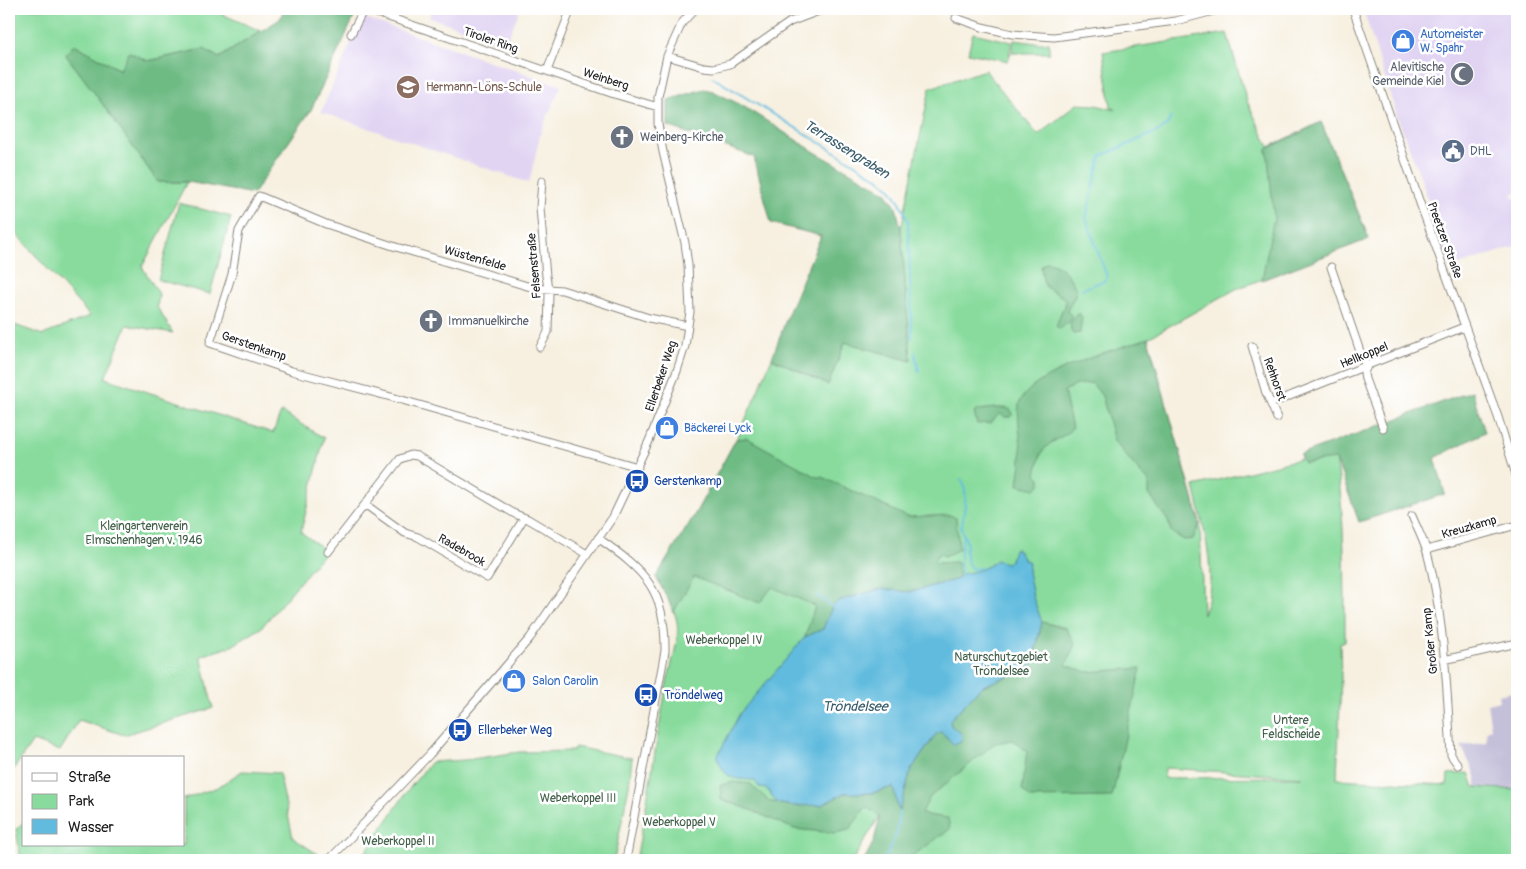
<svg xmlns="http://www.w3.org/2000/svg" width="1526" height="869" viewBox="0 0 1526 869" font-family="Pangolin,sans-serif">
  <style>
    .built { fill: #e1d4f3 }
    .industrial { fill: #c5c0da }
    .green { fill: #88db9d; stroke: #527c5c; fill-rule: evenodd }
    .forest { fill: #6ebb84; stroke: #456c50 }
    .water { fill: #61bbde; stroke: #3e6c7d }
    .lines { fill: none; stroke-linecap: round; stroke-linejoin: round }
    .stream { stroke: #61bbde; stroke-width: 2 }
    .minor-casing { stroke: #8a867e; stroke-width: 9 }
    .minor { stroke: #fff; stroke-width: 7 }
    .labels { text-anchor: middle; stroke-width: 5; stroke-linejoin: round; paint-order: stroke }
    .shop-label { font-size: 12px; fill: #366cbe; stroke: #fff; text-anchor: start }
    .street-label { font-size: 12px; fill: #1c1c1c; stroke: #fff }
    .worship-label { font-size: 12px; fill: #5b616d; stroke: #fff; text-anchor: start }
    .education-label { font-size: 12px; fill: #785e54; stroke: #fff; text-anchor: start }
    .service-label { font-size: 12px; fill: #4e5e75; stroke: #fff; text-anchor: start }
    .transit-label { font-size: 12px; fill: #164399; stroke: #fff; text-anchor: start }
    .park-label { font-size: 12px; fill: #425f49; stroke: #fff }
    .water-label { font-size: 14px; font-style: italic; fill: #385c6a; stroke: #fff }
  </style>
  <rect width="100%" height="100%" fill="#fff"/>
  <filter id="ink" filterUnits="userSpaceOnUse"><feTurbulence type="fractalNoise" baseFrequency=".02" numOctaves="2"/><feDisplacementMap in="SourceGraphic" scale="10" xChannelSelector="R" yChannelSelector="G"/><feConvolveMatrix kernelMatrix="1 2 1 2 8 2 1 2 1" color-interpolation-filters="sRGB"/></filter>
  <filter id="wash" filterUnits="userSpaceOnUse"><feTurbulence type="fractalNoise" baseFrequency=".0096" numOctaves="4" result="noise"/><feDisplacementMap in="SourceGraphic" scale="20" xChannelSelector="R" yChannelSelector="G"/><feGaussianBlur stdDeviation="1.12" result="paint"/><feColorMatrix in="noise" values="0 0 0 0 0 0 0 0 0 0 0 0 0 0 0 0 0 1.4 0 .05"/><feComposite in="paint" operator="in"/></filter>
  <g filter="url(#wash)">
    <rect width="100%" height="100%" fill="#f7f0e0"/>
    <path class="built" d="M432,9h88l-14,35 -77,-27z
      M1363,9h154v183l-5,2 2,4h3v48l-68,22 -27,-87 -26,-68z
      M362,17l199,69 -20,45 -12,52 -208,-71z"/>
    <path class="industrial" d="M1517,691v99l-41,-3v-11l-15,-30 26,-4 -1,-10 5,-4 -4,-24 12,-3 -1,-6z"/>
    <path class="green" d="M9,9h201l51,22 -42,27 -15,-9 -56,12 -19,-9 -9,18 -46,-26 -8,11 28,37 64,90h29l-45,85 17,27 -2,13 16,26 -46,-8 -22,53 168,55 8,-21 43,26 -23,94 25,19 -65,77 -29,18 -31,10 12,52 -89,27 -45,-15 -19,31 -27,-10 -24,35v-453l34,12 47,-19 -81,-90z
      M973,33l39,9 -4,19 -40,-8z
      M1227,33l20,68 22,46 52,-25 48,117 -133,50 -88,49 52,185 3,91c17,-34 -1,-91 -9,-128l141,-36c10,64 10,128 10,192l-5,2 1,33 -4,102 110,6 1,-11 21,-1 5,14 43,3v70h-610l8,-7 -36,-36 -26,43h-217c12,-59 20,-118 31,-178 4,-17 13,-43 10,-60 -3,-16 -14,-31 -21,-45l38,-61 46,-84 32,-74 56,27 17,-43 66,19 -10,-132 29,-141 55,-18 53,65 39,-31 19,1 20,5 -5,-3 -8,-55zM1165,768l137,9h1l-139,1z
      M1014,40l22,3h13v10h-37z
      M179,203l52,14 -21,77 -52,-14z
      M575,747l57,11 -3,28 -15,74h-254l48,-70 23,-28 34,-2 54,-8 54,-1z
      M242,771l37,2 14,65 29,19 -4,3h-297l-5,-31 8,-7v23h160v-46l34,-12z"/>
    <path class="forest" d="M284,9h61l11,4 -45,97 -58,84 -65,-12h-30l-64,-90 -28,-37 8,-11 46,26 9,-18 19,9 56,-12 15,9 61,-39z
      M704,89l9,2 30,15 72,46 71,40 10,15 5,22 10,132 -66,-19 -17,43 -56,-27 18,-49 31,-73 -50,-13 -17,-66 -86,-31v-26z
      M1321,122l48,117 -107,41 12,-63 -7,-68z
      M1049,262c14,3 22,16 28,29l-10,20 5,5 -1,4 -11,9 -4,-3 6,-16 3,-3v-8c-19,-14 -20,-4 -24,-32l3,-4z
      M1079,313l3,4 -2,16 -7,1 -2,-4 -1,-7z
      M1148,338l52,185 -7,16 -9,1 -13,-8 -3,-11 -19,-27v-14l-6,-4 -29,-35 -12,-45 -10,-13 -16,2 -12,6 8,37c-7,10 -22,12 -29,23 -4,5 -5,17 -7,23l4,4v7l-5,4 -17,-4c1,-11 4,-23 3,-34 0,-10 -4,-39 -2,-46 7,-31 101,-57 129,-67z
      M1472,391l13,41 -50,26 10,36 -86,28 -23,-63 -32,4 -4,-8z
      M995,408h12l4,2 2,4 -3,3h-5l-5,-3 -10,9 -13,1 -3,-11 4,-3z
      M747,438l70,39h5l86,40 42,-2 6,3 3,31 -14,7 -6,-2 -5,7 2,2 19,-1 3,2v15l-48,13 -29,-3 -43,12 -6,6 -9,22 -18,8 10,-31 -43,-19 -12,16 -66,-26 -21,36 -5,-14 -12,-22 38,-61 42,-77z
      M1042,622l24,6 9,16 -9,21 21,7 54,-4 -29,129 -82,1 -8,-8 5,-39 -14,-11 -18,3 -65,54 -9,17 27,4 2,11 -43,31h-43l10,-19 6,-25 -14,-9 -17,23 -14,3 -41,-4 -48,-21 -25,-8 -1,-15 13,-3 18,2c5,7 12,10 17,17l24,5 30,-1 22,-12h28l21,-6 6,24 12,-41 27,-38h4l5,6 4,-12 -1,-6 31,-33 39,-16h8l5,-10z"/>
    <path class="water" d="M1014,549h3l7,11 4,1 1,3 -1,7 5,26 9,25 -9,39 -5,10h-9l-38,16 -31,33 1,6 11,8 -1,8 -7,3 -12,-13 -5,1 -26,37 -12,42 -6,-25 -21,6h-28l-22,12 -31,1 -14,-3 -10,-14 -7,-1 -6,-8c-23,-1 -28,-1 -37,-23l23,-44 65,-76 18,-8 9,-22 6,-6 43,-12 29,3 48,-13 3,-5c14,-2 26,-5 35,-14l10,3 5,-3z"/>
    <g class="lines">
      <path class="stream" d="M712,77l166,101 12,10 10,14 8,19 4,117
        M1082,289l24,-9 1,-3 -21,-59 15,-62 60,-26 6,-5 4,-8
        M915,353l4,19
        M961,479c8,10 3,37 0,49l5,12 1,6 -2,5 3,13 4,5 9,-1
        M961,574l-1,-14 3,-26
        M817,595l15,12
        M885,860l12,-27 2,-21"/>
    </g>
  </g>
  <g filter="url(#ink)">
    <g class="lines">
      <g class="minor-casing">
        <path id="minor" d="M365,9l249,85 44,13
          M1353,9l68,197 77,211 19,61
          M956,18l26,9 30,7 42,3 122,-16 45,-12
          M351,34l13,-25
          M667,56l37,11 10,1 16,-4 60,-42 34,-13
          M547,71l24,-62
          M1331,267l32,93 4,6
          M1252,346l14,47 11,25
          M540,347l8,-15 1,-38 -3,-18 -6,-68 2,-27
          M1367,366l-3,7 1,6 18,49
          M1272,403l192,-76
          M638,467l-243,-69 -103,-27 -82,-28 22,-69 7,-43 20,-35 67,28 70,23 138,41 28,2 87,28 39,8
          M366,505l39,28 13,4 69,41 37,-60
          M1412,516c5,12 11,23 15,36 17,64 20,136 24,203l7,10
          M598,538c47,33 68,52 67,113l-39,209
          M1426,550l91,-25
          M328,552l72,-93 11,-4 6,1 98,58 13,5 59,35
          M1444,660l73,-17
          M329,860l101,-106 100,-116 83,-121 36,-76 28,-70 8,-25 5,-34 -2,-47 -3,-22 -22,-91 -5,-28v-27l9,-41 15,-33 13,-14"/>
      </g>
      <use href="#minor" class="minor"/>
    </g>
  </g>
  <defs>
    <g id="shop-disc" transform="scale(1.25)"><circle r="9.5" fill="#3f7fe0" stroke="#fff"/><path d="M-5-2.5h2.3a2.7 3.5 0 0 1 5.4 0H5L5.5 6h-11ZM-1.5-2.5h3a1.5 2.3 0 0 0-3 0Z" fill="#fff"/></g>
    <g id="mosque-disc" transform="scale(1.25)"><circle r="9.5" fill="#6b7280" stroke="#fff"/><path d="M3.5-4.9A6 6 0 1 0 3.5 4.9A5 5 0 1 1 3.5-4.9Z" fill="#fff"/></g>
    <g id="school-disc" transform="scale(1.25)"><circle r="9.5" fill="#8d6e63" stroke="#fff"/><path d="M0-5L7-2L0 1L-7-2ZM-4 1L0 2.5L4 1V4Q0 6-4 4Z" fill="#fff"/></g>
    <g id="church-disc" transform="scale(1.25)"><circle r="9.5" fill="#6b7280" stroke="#fff"/><path d="M-1.2-6h2.4v3.5h3.3v2.4h-3.3V6h-2.4V-.1h-3.3v-2.4h3.3Z" fill="#fff"/></g>
    <g id="civic-disc" transform="scale(1.25)"><circle r="9.5" fill="#5c6f8a" stroke="#fff"/><path d="M-.6-6.5H3V-4.5H.6V-3L4-1V1h2V6H-6V1h2V-1L-.6-3ZM-1.2 2.5V6h2.4V2.5Z" fill="#fff"/></g>
    <g id="bus-disc" transform="scale(1.25)"><circle r="9.5" fill="#1a4fb4" stroke="#fff"/><path d="M-5-6H5V4H4V6H2V4H-2V6H-4V4H-5ZM-3.5-4V0h7V-4ZM-3.5 1.2v1.5H-2V1.2ZM2 1.2v1.5H3.5V1.2Z" fill="#fff"/></g>
  </defs>
  <g fill-rule="evenodd">
    <use href="#shop-disc" x="1403" y="41"/>
    <use href="#mosque-disc" x="1462" y="74"/>
    <use href="#school-disc" x="408" y="87"/>
    <use href="#church-disc" x="622" y="137"/>
    <use href="#civic-disc" x="1453" y="151"/>
    <use href="#church-disc" x="431" y="321"/>
    <use href="#shop-disc" x="667" y="428"/>
    <use href="#bus-disc" x="637" y="481"/>
    <use href="#shop-disc" x="514" y="681"/>
    <use href="#bus-disc" x="646" y="695"/>
    <use href="#bus-disc" x="460" y="730"/>
  </g>
  <g class="labels">
    <g class="shop-label">
      <text x="1420" y="38">Automeister<tspan x="1420" dy="14">W. Spahr</tspan></text>
      <text x="684" y="432">Bäckerei Lyck</text>
      <text x="532" y="685">Salon Carolin</text>
    </g>
    <g class="street-label">
      <text transform="translate(491 40) rotate(19)" y="4">Tiroler Ring</text>
      <text transform="translate(606 79) rotate(18)" y="4">Weinberg</text>
      <text transform="translate(1445 240) rotate(70)" y="4">Preetzer Straße</text>
      <text transform="translate(475 258) rotate(16)" y="4">Wüstenfelde</text>
      <text transform="translate(534 266) rotate(-95)" y="4">Felsenstraße</text>
      <text transform="translate(254 346) rotate(19)" y="4">Gerstenkamp</text>
      <text transform="translate(1364 355) rotate(-22)" y="4">Hellkoppel</text>
      <text transform="translate(661 376) rotate(-71)" y="4">Ellerbeker Weg</text>
      <text transform="translate(1275 379) rotate(70)" y="4">Rehhorst</text>
      <text transform="translate(1469 527) rotate(-16)" y="4">Kreuzkamp</text>
      <text transform="translate(462 550) rotate(30)" y="4">Radebrook</text>
      <text transform="translate(1430 641) rotate(-96)" y="4">Großer Kamp</text>
    </g>
    <g class="worship-label">
      <text x="1444" y="71" text-anchor="end">Alevitische<tspan x="1444" dy="14">Gemeinde Kiel</tspan></text>
      <text x="640" y="141">Weinberg-Kirche</text>
      <text x="448" y="325">Immanuelkirche</text>
    </g>
    <g class="education-label">
      <text x="426" y="91">Hermann-Löns-Schule</text>
    </g>
    <g class="service-label">
      <text x="1470" y="155">DHL</text>
    </g>
    <g class="transit-label">
      <text x="654" y="485">Gerstenkamp</text>
      <text x="664" y="699">Tröndelweg</text>
      <text x="478" y="734">Ellerbeker Weg</text>
    </g>
    <g class="park-label">
      <text x="144" y="530">Kleingartenverein<tspan x="144" dy="14">Elmschenhagen v. 1946</tspan></text>
      <text x="724" y="644">Weberkoppel IV</text>
      <text x="1001" y="661">Naturschutzgebiet<tspan x="1001" dy="14">Tröndelsee</tspan></text>
      <text x="1291" y="724">Untere<tspan x="1291" dy="14">Feldscheide</tspan></text>
      <text x="578" y="802">Weberkoppel III</text>
      <text x="679" y="826">Weberkoppel V</text>
      <text x="398" y="845">Weberkoppel II</text>
    </g>
    <g class="water-label">
      <text transform="translate(847 149) rotate(32)" y="5">Terrassengraben</text>
      <text x="855" y="711">Tröndelsee</text>
    </g>
  </g>
  <rect width="1526" height="869" fill="none" stroke="#fff" stroke-width="30"/>
  <rect x="22" y="756" width="162" height="90" fill="#ffffff" stroke="#a4a4a4"/>
  <rect x="32" y="773" width="25" height="8" fill="#ffffff" stroke="#a4a4a4"/>
  <text x="68" y="782" font-size="15" fill="#1c1c1c">Straße</text>
  <rect x="32" y="794" width="25" height="15" fill="#88db9d" stroke="#a4a4a4"/>
  <text x="68" y="806" font-size="15" fill="#1c1c1c">Park</text>
  <rect x="32" y="819" width="25" height="15" fill="#61bbde" stroke="#a4a4a4"/>
  <text x="68" y="832" font-size="15" fill="#1c1c1c">Wasser</text>
</svg>
